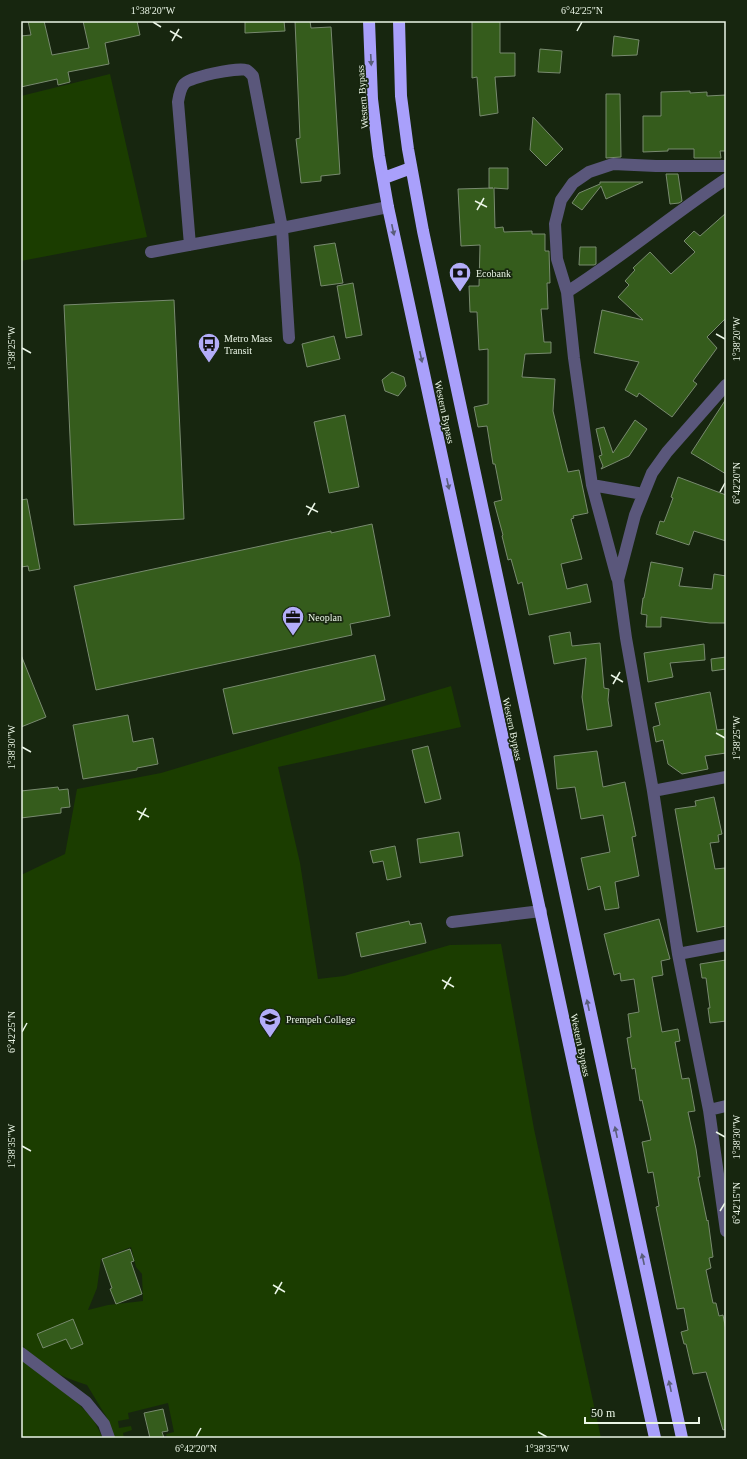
<svg xmlns="http://www.w3.org/2000/svg" width="747" height="1459" viewBox="0 0 747 1459" font-family="'Times New Roman',serif">
  <style>
    .green { fill: #1b3d00; fill-rule: evenodd }
    .building { fill: #355c1c; stroke: #788a6f }
    .lines { fill: none; stroke-linecap: round; stroke-linejoin: round }
    .minor { stroke: #5a577b; stroke-width: 12 }
    .highway { stroke: #a9a0fb; stroke-width: 12 }
    .oneway { fill: #595d79 }
    .ticks { fill: none; stroke: #eaf5e6; stroke-width: 1.5 }
    .labels { text-anchor: middle; stroke-width: 3.5; stroke-linejoin: round; paint-order: stroke }
    .street-label { font-size: 10px; fill: #eaf5e6; stroke: #17260f }
    .poi-label { font-size: 10px; fill: #eaf5e6; stroke: #17260f; text-anchor: start }
    .neatline { fill: none; stroke: #eaf5e6; stroke-width: 1.5 }
    .ticks-label { font-size: 10px; text-anchor: middle; fill: #eaf5e6 }
  </style>
  <rect width="100%" height="100%" fill="#17260f"/>
  <path class="green" d="M110,74l37,163 -126,24v-165z
    M451,686l10,41 -183,40 22,96 18,116 26,-3 106,-31 51,-1 33,185 67,309h-434l-1,-4 8,-2 -6,-29 -40,10 1,6 -11,2 1,7 12,-2 1,4 -9,3 1,5h-10l-7,-20 -20,-33c-23,-7 -54,-21 -66,-42v-468l44,-21 12,-65 84,-16zM131,1247l5,20 6,7 1,27 -35,4 -20,5 9,-22 4,-29z
    M21,1360l46,32 26,27 10,19h-82z"/>
  <path class="building" d="M28,21h16l8,34 37,-7 -6,-27h54l3,14 -35,8 4,21 -41,8 2,10 -12,3 -1,-6 -36,8v-51l10,-1z
    M245,21h39l1,10 -40,2z
    M295,21h15l1,7 20,-1 9,147 -19,2v5l-20,2 -5,-44 4,-1z
    M472,21h28v32h15v23l-20,1 3,36 -18,3 -3,-39 -5,1z
    M614,36l25,4 -2,15 -25,1z
    M540,49l22,2 -2,22 -22,-1z
    M690,91v2l17,-1v4l19,-1v56h-6l1,7h-27v-9h-26v2l-25,1v-36h18v-24z
    M606,94h14l1,63 -15,1z
    M533,117l30,32 -17,17 -16,-16z
    M489,168h19v21l-14,-1 1,40 8,-1 1,5 28,-1v3h13v17h4l1,32h-3l1,26h-7l3,33h7v11l-26,1 -3,23 33,2 -2,32 10,42 5,19 11,-2 9,43 -15,3 1,2 -3,1 11,40 -21,5 6,25 20,-5 4,18 -62,13 -7,-33 -4,2 -7,-25 -3,1 -6,-24 1,-1 -9,-33 8,-2 -7,-36h-2l-6,-38 -9,1 -4,-20 14,-3v-55l-9,1 -2,-38h-7l-1,-26h10l1,-41 -19,1 -3,-57 35,-1h-4z
    M666,174h12l4,27 -3,2 -9,1z
    M600,182h43l-37,17 -5,-13 -19,24 -10,-7 7,-10 21,-9z
    M726,213v105l-19,19 10,11 -24,33 4,3 -25,33 -33,-24 -2,4 -12,-7 14,-28 -45,-9 8,-43 41,10 -25,-23 11,-12 -4,-4 10,-11 -2,-2 17,-16 21,22 24,-22 -11,-11 10,-10 6,5z
    M335,243l8,40 -22,3 -7,-40z
    M580,247h16v17l-2,1h-15z
    M353,283l9,52 -16,3 -9,-52z
    M174,300l10,219 -110,6 -10,-220z
    M334,336l6,23 -33,8 -5,-23z
    M392,372l12,5 2,9 -8,10 -13,-5 -3,-11z
    M726,399v75l-35,-21z
    M345,415l14,72 -30,6 -15,-71z
    M635,420l12,9 -18,27 -28,13 2,-3 -4,-10 3,-1 -6,-26 8,-2 9,26z
    M678,477l48,18v46l-32,-10 -5,14 -33,-11 4,-13 4,1 9,-24 -2,-1z
    M27,499l13,70 -11,2 -1,-5 -7,1v-67z
    M372,524l18,92 -40,8 2,11 -256,55 -22,-104 257,-55v2z
    M651,562l32,6 -4,18 33,3 2,-15 12,2v47h-16l-49,-6v10h-15l1,-12 -6,-1 2,-16h1z
    M570,632l2,14 28,-3 4,45 5,1 -1,11 4,26 -25,4 -5,-33 4,-39 -32,6 -5,-28z
    M704,644l1,16 -35,3 3,14 -25,5 -4,-29z
    M21,655l25,62 -25,10z
    M375,655l10,45 -152,34 -10,-45z
    M726,657v12l-14,2 -1,-12z
    M710,692l7,38 9,-1v24l-21,3 3,13 -26,5 -14,-10 -5,-24 -7,2 -3,-15 7,-2 -5,-22z
    M128,715l5,27 20,-4 5,26 -21,4v2l-54,9 -10,-54z
    M428,746l13,53 -16,4 -13,-53z
    M597,751l6,36 22,-5 11,54 -4,1 7,39 -24,6 4,26 -14,2 -5,-24 -12,4 -7,-32 29,-6 -7,-37 -22,4 -6,-32 -18,2 -3,-33z
    M58,787l1,3 9,-1 2,18 -9,1v5l-40,5v-27z
    M714,797l8,37 -4,1 1,7 -9,1 5,26 10,-1 1,9v49l-29,6 -22,-123 21,-3 -1,-5z
    M459,832l4,24 -43,7 -3,-24z
    M395,846l6,31 -14,3 -4,-19 -10,2 -3,-12z
    M659,919l11,40 -9,2 2,14 -11,2 10,55 16,-3 2,12 -5,1 7,37 7,-1 6,33 -7,1 8,37 4,28h-2l9,44 1,-1 5,37 -4,1 2,10 -5,2 7,33h3l3,13 4,-1 3,15v99l-3,1 -17,-58 -13,2 -7,-30h-2l-3,-12 7,-2 -4,-22 -7,1 -21,-102 3,-1 -6,-34 -5,1 -6,-31 9,-2 -9,-40 -2,1 -5,-33 -3,1 -5,-31 4,-1 -3,-23 11,-2 -5,-33 -13,2 -1,-8 -6,2 -10,-41z
    M409,921l1,4 11,-2 5,20 -65,14 -5,-24z
    M726,960v61l-16,2 -2,-15h2l-4,-30h-4l-2,-14z
    M130,1249l4,12 -3,1 11,32 -26,10 -6,-15 2,-1 -10,-29z
    M73,1319l10,25 -12,5 -5,-10 -23,9 -6,-14z
    M163,1409l5,22 -6,1 2,6h-14l-6,-25z"/>
  <g class="lines">
    <path class="minor" d="M190,245l-12,-143c1,-6 2,-13 6,-18 5,-7 54,-17 62,-14 3,1 5,4 7,6l29,152 7,110
      M151,252l131,-24 106,-21
      M567,292l-10,-33 -2,-35 6,-24 12,-17 16,-11 24,-8 43,2h70
      M726,385l-59,67 -15,21 -17,42 -17,65 8,58 27,153 25,163 31,156 17,121
      M592,485l51,9
      M617,578l-25,-93 -18,-127 -7,-66c55,-35 105,-77 159,-113
      M653,791l73,-14
      M452,922l89,-11
      M678,954l48,-9
      M709,1110l17,-4
      M21,1353l65,49 18,22 5,14"/>
    <path class="highway" d="M369,21l3,78 7,57 9,51 198,916 69,315
      M399,21l2,75 7,53 15,82 259,1207
      M384,178l27,-10"/>
  </g>
  <defs><path id="oneway-solid" d="M-6-.8H1V-3.2L6.5 0L1 3.2V.8H-6Z"/></defs>
  <g class="oneway">
    <use href="#oneway-solid" transform="translate(371 60) rotate(87)"/>
    <use href="#oneway-solid" transform="translate(393 230) rotate(78)"/>
    <use href="#oneway-solid" transform="translate(421 357) rotate(78)"/>
    <use href="#oneway-solid" transform="translate(448 484) rotate(78)"/>
    <use href="#oneway-solid" transform="translate(588 1005) rotate(-102)"/>
    <use href="#oneway-solid" transform="translate(616 1132) rotate(-102)"/>
    <use href="#oneway-solid" transform="translate(643 1259) rotate(-102)"/>
    <use href="#oneway-solid" transform="translate(670 1386) rotate(-102)"/>
  </g>
  <path class="ticks" d="M153,22l8,5M170,31l12,7M577,31l5,-9M172,41l7,-12M475,201l12,6M477,210l7,-12M716,334l9,5M22,348l9,5M720,492l5,-9M306,506l12,6M308,515l7,-12M611,675l12,7M613,684l7,-12M716,733l9,5M22,747l9,5M137,811l12,6M139,820l7,-12M442,980l12,7M444,989l7,-12M22,1032l5,-9M716,1132l9,5M22,1146l9,5M720,1211l5,-8M273,1285l12,7M275,1294l7,-12M538,1432l9,5M196,1437l5,-9"/>
  <defs>
    <g id="bank-pin" transform="scale(1.15)"><path d="M0 17L-7.5 6A9.5 9.5 0 1 1 7.5 6Z" fill="#b3adf9" stroke="#17260f"/><path d="M-6-4H6V4H-6ZM0-2.3a2.3 2.3 0 1 0 0 4.6a2.3 2.3 0 1 0 0-4.6Z" fill="#111"/></g>
    <g id="bus-pin" transform="scale(1.15)"><path d="M0 17L-7.5 6A9.5 9.5 0 1 1 7.5 6Z" fill="#b3adf9" stroke="#17260f"/><path d="M-5-6H5V4H4V6H2V4H-2V6H-4V4H-5ZM-3.5-4V0h7V-4ZM-3.5 1.2v1.5H-2V1.2ZM2 1.2v1.5H3.5V1.2Z" fill="#111"/></g>
    <g id="office-pin" transform="scale(1.15)"><path d="M0 17L-7.5 6A9.5 9.5 0 1 1 7.5 6Z" fill="#b3adf9" stroke="#17260f"/><path d="M-6-3h4V-5.5h4V-3h4V5H-6ZM-1-4.5V-3h2v-1.5ZM-6 0V1H6V0Z" fill="#111"/></g>
    <g id="school-pin" transform="scale(1.15)"><path d="M0 17L-7.5 6A9.5 9.5 0 1 1 7.5 6Z" fill="#b3adf9" stroke="#17260f"/><path d="M0-5L7-2L0 1L-7-2ZM-4 1L0 2.5L4 1V4Q0 6-4 4Z" fill="#111"/></g>
  </defs>
  <g fill-rule="evenodd">
    <use href="#bank-pin" x="460" y="273"/>
    <use href="#bus-pin" x="209" y="344"/>
    <use href="#office-pin" x="293" y="617"/>
    <use href="#school-pin" x="270" y="1019"/>
  </g>
  <g class="labels">
    <g class="street-label">
      <text transform="translate(362 97) rotate(-94)" y="4">Western Bypass</text>
      <text transform="translate(445 412) rotate(78)" y="4">Western Bypass</text>
      <text transform="translate(513 729) rotate(78)" y="4">Western Bypass</text>
      <text transform="translate(581 1045) rotate(78)" y="4">Western Bypass</text>
    </g>
    <g class="poi-label">
      <text x="476" y="277">Ecobank</text>
      <text x="224" y="342">Metro Mass<tspan x="224" dy="12">Transit</tspan></text>
      <text x="308" y="621">Neoplan</text>
      <text x="286" y="1023">Prempeh College</text>
    </g>
  </g>
  <rect width="747" height="1459" fill="none" stroke="#17260f" stroke-width="44"/>
  <path d="M585 1417v6h114v-6" fill="none" stroke="#eaf5e6" stroke-width="2"/>
  <text x="591" y="1417" font-size="12" fill="#eaf5e6" stroke="#17260f" stroke-width="3" paint-order="stroke">50 m</text>
  <rect x="22" y="22" width="703" height="1415" class="neatline"/>
  <g class="ticks-label">
    <text x="153" y="14">1°38'20"W</text>
    <text x="582" y="14">6°42'25"N</text>
    <text transform="translate(736 339) rotate(-90)" y="4">1°38'20"W</text>
    <text transform="translate(11 348) rotate(-90)" y="4">1°38'25"W</text>
    <text transform="translate(736 483) rotate(-90)" y="4">6°42'20"N</text>
    <text transform="translate(736 738) rotate(-90)" y="4">1°38'25"W</text>
    <text transform="translate(11 747) rotate(-90)" y="4">1°38'30"W</text>
    <text transform="translate(11 1032) rotate(-90)" y="4">6°42'25"N</text>
    <text transform="translate(736 1137) rotate(-90)" y="4">1°38'30"W</text>
    <text transform="translate(11 1146) rotate(-90)" y="4">1°38'35"W</text>
    <text transform="translate(736 1203) rotate(-90)" y="4">6°42'15"N</text>
    <text x="196" y="1452">6°42'20"N</text>
    <text x="547" y="1452">1°38'35"W</text>
  </g>
</svg>
